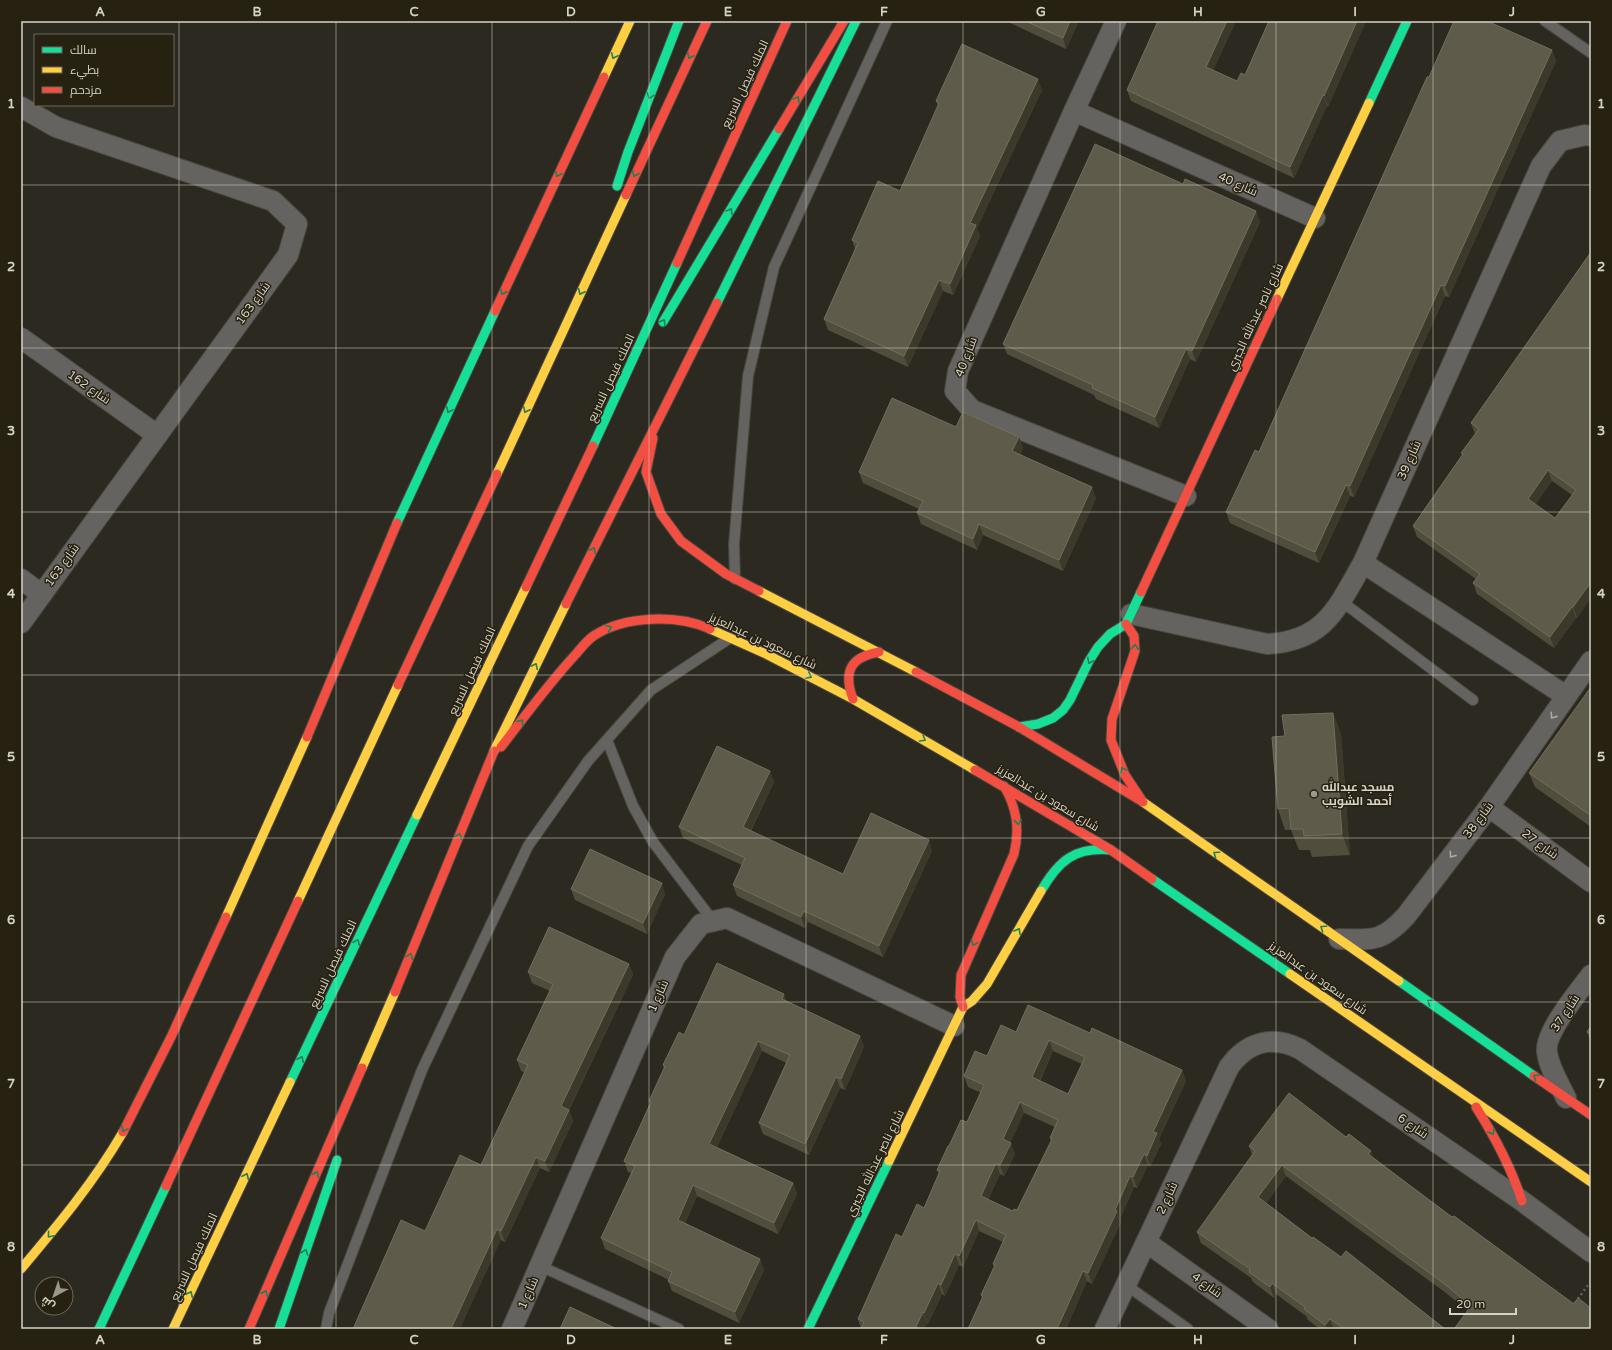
<svg xmlns="http://www.w3.org/2000/svg" width="1612" height="1350" viewBox="0 0 1612 1350" font-family="'Varela Round',Cairo,sans-serif">
  <style>
    .lines { fill: none; stroke-linecap: round; stroke-linejoin: round }
    .lane-casing { stroke: #4a473f; stroke-width: 12 }
    .street-casing { stroke: #4a473f; stroke-width: 22 }
    .fast-casing { stroke: #4a473f; stroke-width: 11 }
    .slow-casing { stroke: #4a473f; stroke-width: 11 }
    .jam-casing { stroke: #4a473f; stroke-width: 11 }
    .path { stroke: #63615c; stroke-width: 2.5; stroke-dasharray: 2 3; stroke-linecap: butt }
    .lane { stroke: #65635f; stroke-width: 10 }
    .street { stroke: #65635f; stroke-width: 20 }
    .fast { stroke: #16e098; stroke-width: 9 }
    .slow { stroke: #ffcf43; stroke-width: 9 }
    .jam { stroke: #f24e42; stroke-width: 9 }
    .wall { fill: #514d3c; fill-rule: evenodd }
    .shaded-wall { fill: #3c392b }
    .building { fill: #5f5b4b; stroke: #726e5f; fill-rule: evenodd }
    .oneway { stroke: #1e8054 }
    .oneway2 { stroke: #aeaba3 }
    .grid { fill: none; stroke: #d5d2c7; stroke-width: 1; stroke-opacity: 0.55 }
    .poi-dot { fill: #9a978d; stroke: #272111; stroke-width: 1.5 }
    .labels { text-anchor: middle; stroke-width: 3; stroke-linejoin: round; paint-order: stroke }
    .street-label { font-size: 12px; fill: #d5d2c7; stroke: #272111 }
    .poi-label { font-size: 12px; font-weight: bold; fill: #d5d2c7; stroke: #272111; text-anchor: start }
    .neatline { fill: none; stroke: #d5d2c7; stroke-width: 1.5 }
    .grid-label { font-size: 13px; text-anchor: middle; font-weight: bold; fill: #d5d2c7 }
  </style>
  <rect width="100%" height="100%" fill="#2c2920"/>
  <g class="lines">
    <g class="lane-casing">
      <path id="lane" d="M1545,21l46,32
        M735,579l-1,-35 14,-168 26,-109 113,-246
        M1341,601l132,99
        M607,740l26,66 20,36 60,79
        M540,1266l139,63
        M1126,1285l62,44
        M326,1329l3,-16 93,-243 106,-224 60,-85 63,-71 79,-52"/>
    </g>
    <g class="street-casing">
      <path id="street" d="M1116,21l-42,90 -116,260 -3,20 17,19 214,86
        M21,107l35,20 217,74 24,23 -9,31 -267,368
        M1074,111l241,107
        M21,338l136,97
        M1363,563l203,133
        M21,579l20,15
        M1131,614l136,30c58,-3 70,-36 96,-81l178,-397 19,-25 25,-6 6,1
        M1489,807l102,75
        M1339,939c34,1 43,3 67,-23l83,-109 102,-146
        M1566,1098c-7,-15 -17,-30 -19,-46 -3,-19 32,-61 44,-77
        M1146,1242l122,87
        M512,1329l163,-372 26,-33 26,-6 227,108
        M1105,1329l124,-262c18,-25 43,-32 71,-18l222,152 69,51"/>
    </g>
    <g class="fast-casing">
      <path id="fast" d="M1369,103l38,-82
        M617,186l11,-34 51,-131
        M717,303l139,-282
        M663,322l116,-193
        M593,446l84,-183
        M397,523l98,-212
        M1019,727l19,-3 15,-6 10,-8 7,-10 19,-39 9,-14 12,-13 16,-10 15,-32
        M1152,879l138,95
        M1041,891c18,-31 34,-44 70,-41
        M1399,981l135,95
        M290,1082l127,-267
        M99,1329l67,-143
        M279,1329l58,-169
        M808,1329l81,-168"/>
    </g>
    <g class="slow-casing">
      <path id="slow" d="M604,77l26,-56
        M1277,299l92,-196
        M497,474l129,-279
        M759,591l157,81
        M710,629l56,25 87,45 122,71
        M494,751l72,-147
        M1143,802l256,179
        M417,815l109,-228
        M298,901l100,-216
        M226,917l81,-180
        M1290,974l301,208
        M362,1068l33,-76
        M889,1161l74,-154 9,-6 15,-17 54,-93
        M21,1269c37,-44 73,-87 102,-137
        M173,1329l117,-247"/>
    </g>
    <g class="jam-casing">
      <path id="jam" d="M779,129l65,-108
        M626,195l81,-174
        M677,263l110,-242
        M495,311l109,-234
        M653,438l-7,34 15,42 20,27 45,33 33,17
        M526,587l67,-141
        M1141,592l136,-293
        M566,604l151,-301
        M1126,624l8,12 1,15 -23,68 -1,21 14,35 16,24
        M916,672l103,55 124,75
        M398,685l99,-211
        M853,699c-10,-27 -3,-42 26,-47
        M307,737l90,-214
        M501,747c24,-31 48,-64 75,-93 5,-6 12,-15 19,-19 30,-19 82,-21 115,-6
        M975,770l136,80 41,29
        M395,992l99,-241
        M963,1007l-3,-10 1,-22 53,-121c6,-25 3,-46 -10,-68
        M1534,1076l57,39
        M1476,1107c19,30 35,60 46,94
        M123,1132l48,-95 55,-120
        M166,1186l132,-285
        M249,1329l113,-261"/>
    </g>
    <path class="path" d="M1572,1307l19,-26"/>
    <use href="#lane" class="lane"/>
    <use href="#street" class="street"/>
    <use href="#fast" class="fast"/>
    <use href="#slow" class="slow"/>
    <use href="#jam" class="jam"/>
  </g>
  <path class="wall" d="M1006,21h73l-13,28z
    M1158,21h78l-23,49 24,11 8,-6 24,-54h97l-38,86 -1,-1 -33,72 -163,-77 -4,-11z
    M1552,50l4,11 -107,236 -4,-1 -91,201 -4,-1 -31,67 -89,-40 -4,-11 33,-60z
    M1042,90l-65,138 3,8 -27,59 -10,-4 -35,76 -80,-37 -4,-11 31,-70 -3,-9 48,-49 38,-85 -2,-5z
    M1183,184l73,27 4,11 -64,140 -6,-3 -31,69 -63,-29 -2,-4 -87,-41 -4,-10z
    M1591,252v346l-14,20h-1l-22,30 -77,-54 -4,-11 3,-4 -59,-42 -4,-11 49,-71 -1,-2 14,-19 -4,-11zM1552,481l20,14 -17,23 -20,-14z
    M956,427l63,10 4,11 -3,7 76,43 -33,73 -80,-36 -6,15 -56,-26 -4,-11 2,-4 -56,-26 -4,-11z
    M1591,687v140l-56,-40 -6,-14z
    M1333,713l8,21 9,121 -38,2 -2,-7h-11l-8,-20h-6l-7,-21 7,-73z
    M770,771l4,11 -23,49 92,43 89,-23 -49,106 -75,-35 -3,6 -68,-32 -4,-11 9,-20 -59,-27 -4,-11z
    M571,889l94,5 -18,40 -72,-34z
    M629,964l4,11 -64,135 4,11 -24,51 -9,-4 -35,74 -4,-2 -76,-9 56,-66 44,-92 -4,-2 -4,-11 33,-69 -18,-8 -4,-11z
    M784,994l2,7 74,35 4,11 -19,43 -5,-2 -31,67 -46,-21 -4,-11 27,-60 -24,-12 -45,96 76,36 4,11 -19,40 -81,-38 -12,27 75,36 4,11 -25,53 -67,-32 -4,-10 1,-1 -64,-31 -4,-11 30,-65 -3,-1 -4,-11 26,-57 -1,-3 15,-32 -1,-4 21,-30z
    M1591,1026v17l-4,-11z
    M1016,1032l74,1 92,37 4,11 -27,58 2,5 -11,23 -2,-2 -11,23 -3,-1 -14,32 1,3 -29,62 -5,-3 -21,48h-98l14,-31 -1,-3 13,-28 -1,-3 10,-22 -24,-11 -16,36 -4,-2 -14,31 -3,-2 -14,30 -1,-1 -3,6h-63l-3,-10 44,-82 22,-29 15,-33 -2,-5 12,-24 18,-24 14,-29 -13,-6 -4,-11zM1053,1051l29,13 -14,30 -28,-13zM1024,1113l31,14 -5,11 1,3 -34,69 -4,1 -25,-11 12,-26 4,2 11,-22 -5,-11z
    M1249,1146l124,11 79,60 122,87 17,4 -123,3 -22,-18 -160,-117 -20,27 46,35 29,19 104,72h-125l-12,-9 -2,-4 -30,-22 -2,4 -21,-16 -2,-4 -50,-35 -4,-11 55,-77z"/>
  <path class="shaded-wall" d="M1070,21h9l-13,28 -3,-11z
    M1227,21h9l-26,57 -4,-11z
    M1357,21h9l-38,86 -4,-11z
    M1552,50l4,11 -107,236 -4,-11z
    M1038,79l4,11 -65,138 3,8 -27,59 -3,-11 20,-61z
    M1323,95l4,11 -33,72 -4,-11z
    M1256,211l4,11 -64,140 -4,-11z
    M939,280l4,11 -35,76 -4,-11z
    M1441,285l4,11 -91,201 -4,-11z
    M1186,349l4,10 -31,69 -4,-11z
    M1019,437l4,11 -7,14 -4,-11z
    M1548,470l4,11 -20,29 -4,-11z
    M1346,485l4,11 -31,67 -4,-11z
    M1092,487l4,11 -33,73 -4,-11z
    M979,524l4,11 -6,15 -4,-11z
    M1591,582v16l-14,20 -4,-11z
    M1572,607l4,11 -22,30 -4,-11z
    M1333,713l8,21 9,121 -8,-21z
    M770,771l4,11 -27,56 -4,-11z
    M929,840l3,11 -49,106 -4,-11z
    M662,883l3,11 -18,40 -4,-11z
    M804,911l4,11 -3,6 -4,-11z
    M629,964l4,11 -68,142 -4,-11z
    M784,994l4,11 -6,-6z
    M860,1036l4,11 -19,43 -4,-11z
    M1049,1040l4,11 -17,37 -4,-11z
    M758,1041l4,10 -49,104 -4,-11z
    M1182,1070l4,11 -27,58 2,5 -11,23 -3,-11 6,-24z
    M836,1077l4,11 -31,67 -4,-11z
    M1020,1102l4,11 -17,37 -4,-11z
    M569,1110l4,11 -24,51 -4,-11z
    M1011,1143l4,11 -11,22 -4,-11z
    M1371,1151l4,11 -7,-8z
    M1144,1154l4,11 -11,23 -4,-11z
    M536,1157l4,11 -35,74 -4,-11z
    M996,1163l4,11 -15,33 -4,-11z
    M1282,1165l4,11 -24,32 -4,-11z
    M1130,1176l4,11 -14,32 1,3 -29,62 -4,-11 27,-63z
    M793,1183l4,11 -19,40 -4,-11z
    M693,1185l4,11 -15,35 -4,-11z
    M976,1220l3,11 -16,36 -4,-11z
    M497,1229l4,11 -41,89h-9z
    M955,1254l4,11 -14,31 -4,-11z
    M760,1259l4,11 -25,53 -4,-11z
    M1083,1271l4,10 -21,48h-9z
    M938,1283l4,11 -14,30 -4,-11z
    M1272,1283l4,11 -2,4 -4,-11z
    M923,1312l4,11 -3,6h-9z
    M1330,1319l4,10h-7l-2,-4z"/>
  <path class="building" d="M1025,21h45l-7,17z
    M1158,21h69l-21,46 31,14 4,-8 4,2 24,-54h88l-33,75 -1,-1 -33,72 -163,-77z
    M1454,21h33l65,29 -107,236 -4,-1 -91,201 -4,-1 -31,67 -89,-40 29,-62 4,2 168,-375h2z
    M962,44l76,35 -68,144 6,2 -26,59 -11,-4 -35,76 -80,-37 34,-76 -6,-3 26,-59 22,10 39,-88 -3,-2z
    M1095,144l88,40 2,-5 71,32 -64,140 -6,-2 -31,68 -63,-29 1,-3 -90,-41z
    M1591,252v330l-18,25h-1l-22,30 -77,-54 7,-9 -67,-48 50,-72 -2,-1 18,-24 -8,-6zM1548,470l28,20 -21,28 -27,-19z
    M892,398l64,29 7,-15 56,25 -7,14 80,36 -33,73 -80,-36 -6,15 -56,-26 6,-12 -64,-29z
    M1591,687v132l-2,-2 1,-2 -61,-42z
    M1333,713l9,121 -38,2 -1,-7h-12l-2,-21 -11,1 -6,-72 13,-1 -3,-21z
    M717,746l53,25 -27,56 100,47 28,-61 58,27 -50,106 -75,-35 -3,6 -68,-32 12,-27 -66,-31z
    M590,849l72,34 -19,40 -72,-34z
    M549,927l80,37 -68,142 8,4 -24,51 -9,-4 -35,74 -4,-2 -46,100h-98l48,-109 24,11 35,-76 21,10 47,-100 -11,-5 36,-76 -25,-12z
    M717,963l67,31 -2,5 78,37 -19,43 -5,-2 -31,67 -46,-21 31,-68 -32,-14 -49,103 84,39 -19,40 -81,-38 -15,35 82,39 -25,53 -67,-31 4,-9 -71,-34 34,-72 -11,-5 27,-59 -2,-1 16,-35 -2,-1 16,-33 5,3z
    M1028,1005l62,28 2,-5 90,42 -29,62 4,1 -10,23 -3,-2 -11,23 -3,-1 -15,34 2,1 -29,62 -5,-2 -26,58h-5l-3,-1 -1,1h-80l15,-33 -2,-1 14,-30 -2,-1 13,-29 -30,-15 -17,36 -4,-2 -14,31 -3,-2 -14,30 -1,-1 -8,17h-54l3,-7 -6,-3 38,-85 6,3 15,-33 7,4 16,-37 -3,-1 11,-24h1l12,-26 6,2 17,-37 -20,-9 11,-25 12,5 14,-31 15,7zM1049,1040l36,17 -17,37 -36,-17zM1020,1102l38,18 -8,18 2,1 -35,71 -3,-1 -1,2 -32,-15 15,-33 4,2 11,-22 -8,-4z
    M1591,1026v9l-4,-3z
    M1289,1093l57,44 3,-3 22,17 -3,3 84,63 2,-1 120,88 4,-6 13,10v21h-137l17,-23 -29,-24 -160,-117 -24,32 54,41 1,-1 28,20 5,-6 99,78h-100l-15,-10 -5,6 -21,-16 1,-2 -33,-24 -2,4 -21,-15 1,-3 -53,-37 58,-81 -6,-5z
    M570,1307l47,22h-57z"/>
  <defs><path id="oneway-chevron" d="M-2-3.5L2.5 0L-2 3.5" fill="none" stroke-width="1.6" stroke-linecap="round" stroke-linejoin="round"/></defs>
  <g class="oneway">
    <use href="#oneway-chevron" transform="translate(614 56) rotate(115)"/>
    <use href="#oneway-chevron" transform="translate(690 56) rotate(115)"/>
    <use href="#oneway-chevron" transform="translate(650 96) rotate(111)"/>
    <use href="#oneway-chevron" transform="translate(797 99) rotate(-59)"/>
    <use href="#oneway-chevron" transform="translate(558 174) rotate(115)"/>
    <use href="#oneway-chevron" transform="translate(635 174) rotate(115)"/>
    <use href="#oneway-chevron" transform="translate(730 211) rotate(-59)"/>
    <use href="#oneway-chevron" transform="translate(503 292) rotate(115)"/>
    <use href="#oneway-chevron" transform="translate(581 292) rotate(115)"/>
    <use href="#oneway-chevron" transform="translate(663 322) rotate(-59)"/>
    <use href="#oneway-chevron" transform="translate(449 410) rotate(115)"/>
    <use href="#oneway-chevron" transform="translate(526 410) rotate(115)"/>
    <use href="#oneway-chevron" transform="translate(593 550) rotate(-63)"/>
    <use href="#oneway-chevron" transform="translate(609 628) rotate(-23)"/>
    <use href="#oneway-chevron" transform="translate(1135 647) rotate(-87)"/>
    <use href="#oneway-chevron" transform="translate(1090 661) rotate(117)"/>
    <use href="#oneway-chevron" transform="translate(535 666) rotate(-64)"/>
    <use href="#oneway-chevron" transform="translate(809 676) rotate(27)"/>
    <use href="#oneway-chevron" transform="translate(521 722) rotate(-52)"/>
    <use href="#oneway-chevron" transform="translate(923 739) rotate(30)"/>
    <use href="#oneway-chevron" transform="translate(1123 770) rotate(-116)"/>
    <use href="#oneway-chevron" transform="translate(1018 822) rotate(84)"/>
    <use href="#oneway-chevron" transform="translate(459 836) rotate(-68)"/>
    <use href="#oneway-chevron" transform="translate(1216 854) rotate(-145)"/>
    <use href="#oneway-chevron" transform="translate(1323 928) rotate(-145)"/>
    <use href="#oneway-chevron" transform="translate(1018 931) rotate(-60)"/>
    <use href="#oneway-chevron" transform="translate(357 942) rotate(-65)"/>
    <use href="#oneway-chevron" transform="translate(974 943) rotate(114)"/>
    <use href="#oneway-chevron" transform="translate(410 956) rotate(-68)"/>
    <use href="#oneway-chevron" transform="translate(1430 1002) rotate(-145)"/>
    <use href="#oneway-chevron" transform="translate(301 1059) rotate(-65)"/>
    <use href="#oneway-chevron" transform="translate(1536 1077) rotate(-145)"/>
    <use href="#oneway-chevron" transform="translate(124 1129) rotate(118)"/>
    <use href="#oneway-chevron" transform="translate(1492 1132) rotate(61)"/>
    <use href="#oneway-chevron" transform="translate(316 1174) rotate(-67)"/>
    <use href="#oneway-chevron" transform="translate(246 1176) rotate(-65)"/>
    <use href="#oneway-chevron" transform="translate(50 1235) rotate(130)"/>
    <use href="#oneway-chevron" transform="translate(305 1252) rotate(-71)"/>
    <use href="#oneway-chevron" transform="translate(265 1293) rotate(-67)"/>
    <use href="#oneway-chevron" transform="translate(190 1294) rotate(-65)"/>
  </g>
  <g class="oneway2">
    <use href="#oneway-chevron" transform="translate(1553 716) rotate(125)"/>
    <use href="#oneway-chevron" transform="translate(1452 855) rotate(127)"/>
  </g>
  <path class="grid" d="M179,21v1308M336,21v1308M492,21v1308M649,21v1308M806,21v1308M963,21v1308M1120,21v1308M1276,21v1308M1433,21v1308M21,185h1570M21,348h1570M21,512h1570M21,675h1570M21,838h1570M21,1002h1570M21,1165h1570"/>
  <circle class="poi-dot" cx="1314" cy="794" r="4"/>
  <g class="labels">
    <g class="street-label">
      <text transform="translate(745 84) rotate(-65)" y="4">الملك فيصل السريع</text>
      <text transform="translate(1238 184) rotate(24)" y="4">شارع 40</text>
      <text transform="translate(253 303) rotate(-54)" y="4">شارع 163</text>
      <text transform="translate(1255 317) rotate(-65)" y="4">شارع ناصر عبدالله الجبري</text>
      <text transform="translate(966 357) rotate(-69)" y="4">شارع 40</text>
      <text transform="translate(611 378) rotate(-65)" y="4">الملك فيصل السريع</text>
      <text transform="translate(89 387) rotate(35)" y="4">شارع 162</text>
      <text transform="translate(1409 460) rotate(-66)" y="4">شارع 39</text>
      <text transform="translate(62 565) rotate(-54)" y="4">شارع 163</text>
      <text transform="translate(763 641) rotate(25)" y="4">شارع سعود بن عبدالعزيز</text>
      <text transform="translate(472 671) rotate(-65)" y="4">الملك فيصل السريع</text>
      <text transform="translate(1048 798) rotate(31)" y="4">شارع سعود بن عبدالعزيز</text>
      <text transform="translate(1478 820) rotate(-53)" y="4">شارع 38</text>
      <text transform="translate(1540 844) rotate(36)" y="4">شارع 27</text>
      <text transform="translate(333 964) rotate(-65)" y="4">الملك فيصل السريع</text>
      <text transform="translate(1318 978) rotate(35)" y="4">شارع سعود بن عبدالعزيز</text>
      <text transform="translate(658 996) rotate(-66)" y="4">شارع 1</text>
      <text transform="translate(1565 1013) rotate(-56)" y="4">شارع 37</text>
      <text transform="translate(1413 1126) rotate(35)" y="4">شارع 6</text>
      <text transform="translate(875 1163) rotate(-64)" y="4">شارع ناصر عبدالله الجبري</text>
      <text transform="translate(1167 1198) rotate(-65)" y="4">شارع 2</text>
      <text transform="translate(194 1257) rotate(-65)" y="4">الملك فيصل السريع</text>
      <text transform="translate(1207 1285) rotate(36)" y="4">شارع 4</text>
      <text transform="translate(528 1293) rotate(-66)" y="4">شارع 1</text>
    </g>
    <g class="poi-label">
      <text x="1322" y="791">مسجد عبدالله<tspan x="1322" dy="14">أحمد الشويب</tspan></text>
    </g>
  </g>
  <rect width="1612" height="1350" fill="none" stroke="#272111" stroke-width="44"/>
  <rect x="34" y="34" width="140" height="72" fill="#272111" stroke="#6d685a"/>
  <rect x="42" y="47" width="20" height="6" fill="#16e098" stroke="#6d685a"/>
  <text x="70" y="54" font-size="12" fill="#d5d2c7">سالك</text>
  <rect x="42" y="67" width="20" height="6" fill="#ffcf43" stroke="#6d685a"/>
  <text x="70" y="74" font-size="12" fill="#d5d2c7">بطيء</text>
  <rect x="42" y="87" width="20" height="6" fill="#f24e42" stroke="#6d685a"/>
  <text x="70" y="94" font-size="12" fill="#d5d2c7">مزدحم</text>
  <g transform="translate(54 1296) rotate(220)"><circle r="19" fill="#272111" stroke="#6d685a"/>
  <path d="M0-3L7 15L0 10L-7 15Z" fill="#9a978d"/>
  <text y="-6" font-size="11" font-weight="bold" text-anchor="middle" fill="#d5d2c7">ش</text>
  </g>
  <path d="M1450 1308v6h66v-6" fill="none" stroke="#d5d2c7" stroke-width="2"/>
  <text x="1456" y="1308" font-size="12" fill="#d5d2c7" stroke="#272111" stroke-width="3" paint-order="stroke">20 m</text>
  <rect x="22" y="22" width="1568" height="1306" class="neatline"/>
  <g class="grid-label">
    <text x="100" y="16">A</text>
    <text x="257" y="16">B</text>
    <text x="414" y="16">C</text>
    <text x="571" y="16">D</text>
    <text x="728" y="16">E</text>
    <text x="884" y="16">F</text>
    <text x="1041" y="16">G</text>
    <text x="1198" y="16">H</text>
    <text x="1355" y="16">I</text>
    <text x="1512" y="16">J</text>
    <text x="11" y="108">1</text>
    <text x="1601" y="108">1</text>
    <text x="11" y="271">2</text>
    <text x="1601" y="271">2</text>
    <text x="11" y="435">3</text>
    <text x="1601" y="435">3</text>
    <text x="11" y="598">4</text>
    <text x="1601" y="598">4</text>
    <text x="11" y="761">5</text>
    <text x="1601" y="761">5</text>
    <text x="11" y="924">6</text>
    <text x="1601" y="924">6</text>
    <text x="11" y="1088">7</text>
    <text x="1601" y="1088">7</text>
    <text x="11" y="1251">8</text>
    <text x="1601" y="1251">8</text>
    <text x="100" y="1344">A</text>
    <text x="257" y="1344">B</text>
    <text x="414" y="1344">C</text>
    <text x="571" y="1344">D</text>
    <text x="728" y="1344">E</text>
    <text x="884" y="1344">F</text>
    <text x="1041" y="1344">G</text>
    <text x="1198" y="1344">H</text>
    <text x="1355" y="1344">I</text>
    <text x="1512" y="1344">J</text>
  </g>
</svg>
